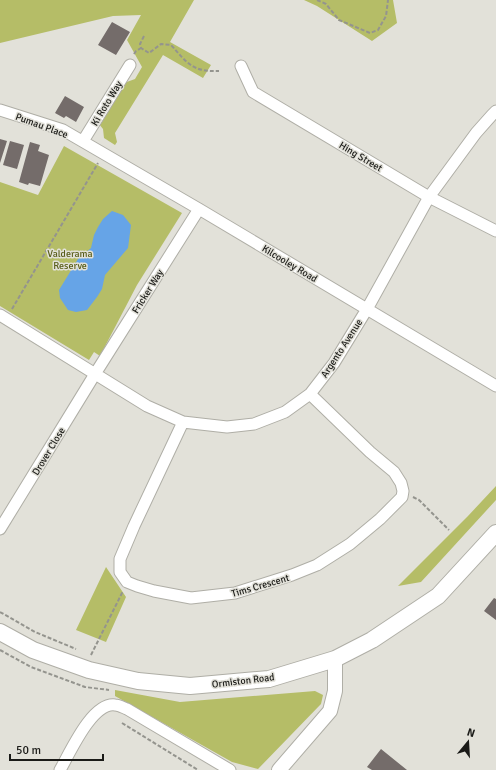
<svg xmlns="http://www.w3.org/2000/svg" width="496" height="770" viewBox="0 0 496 770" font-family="Signika,sans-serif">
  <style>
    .green { fill: #b5bd67 }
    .water { fill: #66a4e7 }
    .building { fill: #746c6a }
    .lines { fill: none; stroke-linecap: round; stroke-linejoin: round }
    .minor-casing { stroke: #afaea6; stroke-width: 13 }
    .tertiary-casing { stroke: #afaea6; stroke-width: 16 }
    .secondary-casing { stroke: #afaea6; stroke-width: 18 }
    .path { stroke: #94948e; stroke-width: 2; stroke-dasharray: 4 2; stroke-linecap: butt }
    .minor { stroke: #fff; stroke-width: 11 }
    .tertiary { stroke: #fff; stroke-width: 14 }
    .secondary { stroke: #fff; stroke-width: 16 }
    .labels { text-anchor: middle; stroke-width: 3; stroke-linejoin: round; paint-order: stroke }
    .street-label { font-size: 10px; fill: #1a1a17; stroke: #e2e1d9 }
    .park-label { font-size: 10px; fill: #585d19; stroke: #e2e1d9 }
  </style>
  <rect width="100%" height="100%" fill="#e2e1d9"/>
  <path class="green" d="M0,0h194l-24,42 41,23 -8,13 -40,-23 -48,78 2,9 -2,3 -11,-7 -1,-9 -4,-5 25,-41 11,-4 7,-12 -15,-27 14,-25 -28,1 -113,27z
    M304,0h89l4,23 -25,18 -55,-35z
    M64,146l118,67 -45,72 -37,71 -6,-4 -5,8 -89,-54v-124l38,13z
    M496,486v14l-75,82 -23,4 70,-70z
    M106,567l20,30 -20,45 -30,-12z
    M115,690l65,12 135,-11 8,4 -2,9 -63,65 -26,-7 -117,-66z"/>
  <path class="water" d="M112,211l11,4 8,10 -3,23 -23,27 -3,14 -5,8 -10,13 -11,2 -8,-2 -8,-12 -1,-8 19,-31 13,-11 3,-13 4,-8 5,-8z"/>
  <path class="building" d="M112,22l18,10 -14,23 -18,-10z
    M65,96l19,11 -8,15 -10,-6 -2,2 -9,-5z
    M0,139l7,2 -7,22z
    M10,141l14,4 -7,24 -14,-4z
    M30,142l10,3 -2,6 11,4 -9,31 -11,-3 -1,2 -9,-3z
    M494,598l2,1v21l-12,-9z
    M381,749l26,21h-35l-5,-3z"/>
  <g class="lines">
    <g class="minor-casing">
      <path id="minor" d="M241,66l12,26 176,105 67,34
        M0,110l63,20 136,79 297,177
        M83,141l47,-76
        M0,315l147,91 36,16 44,5 27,-3 31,-12 25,-18 24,-31 33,-54 62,-112 47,-64 16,-18 4,-4
        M183,422l-49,104 -14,33v13l7,10 10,4 17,5 37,7 44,-5 57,-18 25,-10 33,-21 30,-25 22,-22 1,-6 -2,-8 -7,-11 -24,-20 -60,-58
        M0,529l95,-155 104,-165
        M60,770c10,-17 32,-68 55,-65 4,0 9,3 12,4l103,61"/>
    </g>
    <g class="tertiary-casing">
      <path id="tertiary" d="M279,770l51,-59 5,-20v-32"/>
    </g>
    <g class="secondary-casing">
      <path id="secondary" d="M0,632l33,18 56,20 49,11 52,5 79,-7 66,-20 37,-19 66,-44 58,-63"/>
    </g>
    <path class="path" d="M317,0l9,4 13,16 31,13 8,-3 8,-14 2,-16
      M144,36l-4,8 1,4 8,5 12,-9 10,1c17,19 22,27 48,26
      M134,54l2,-3 5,-3
      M12,309l86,-146
      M413,497l6,3 30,30
      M0,612l35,20 41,17
      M0,650l31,17 54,20 24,3
      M91,655l32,-64
      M122,723l76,47"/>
    <use href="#minor" class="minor"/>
    <use href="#tertiary" class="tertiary"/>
    <use href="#secondary" class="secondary"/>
  </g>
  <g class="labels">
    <g class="street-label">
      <text transform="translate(106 103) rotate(-59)" y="4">Ki Roto Way</text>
      <text transform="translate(42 125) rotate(20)" y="4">Pumau Place</text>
      <text transform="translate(361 156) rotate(31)" y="4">Hing Street</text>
      <text transform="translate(290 263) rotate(31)" y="4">Kilcooley Road</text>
      <text transform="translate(147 291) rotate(-58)" y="4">Fricker Way</text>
      <text transform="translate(341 348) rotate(-57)" y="4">Argento Avenue</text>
      <text transform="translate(48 451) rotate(-59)" y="4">Drover Close</text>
      <text transform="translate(260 585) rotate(-16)" y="4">Tims Crescent</text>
      <text transform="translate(243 680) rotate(-7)" y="4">Ormiston Road</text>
    </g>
    <g class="park-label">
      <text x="70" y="257">Valderama<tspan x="70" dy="12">Reserve</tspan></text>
    </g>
  </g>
  <g transform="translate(468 742) rotate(18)" stroke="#e2e1d9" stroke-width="3" paint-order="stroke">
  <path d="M0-3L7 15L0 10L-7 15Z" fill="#1a1a17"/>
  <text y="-6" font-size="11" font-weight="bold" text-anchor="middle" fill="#1a1a17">N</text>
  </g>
  <path d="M10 754v6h93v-6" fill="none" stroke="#1a1a17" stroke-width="2"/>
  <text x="16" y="754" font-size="12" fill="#1a1a17" stroke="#e2e1d9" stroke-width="3" paint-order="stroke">50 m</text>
</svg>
